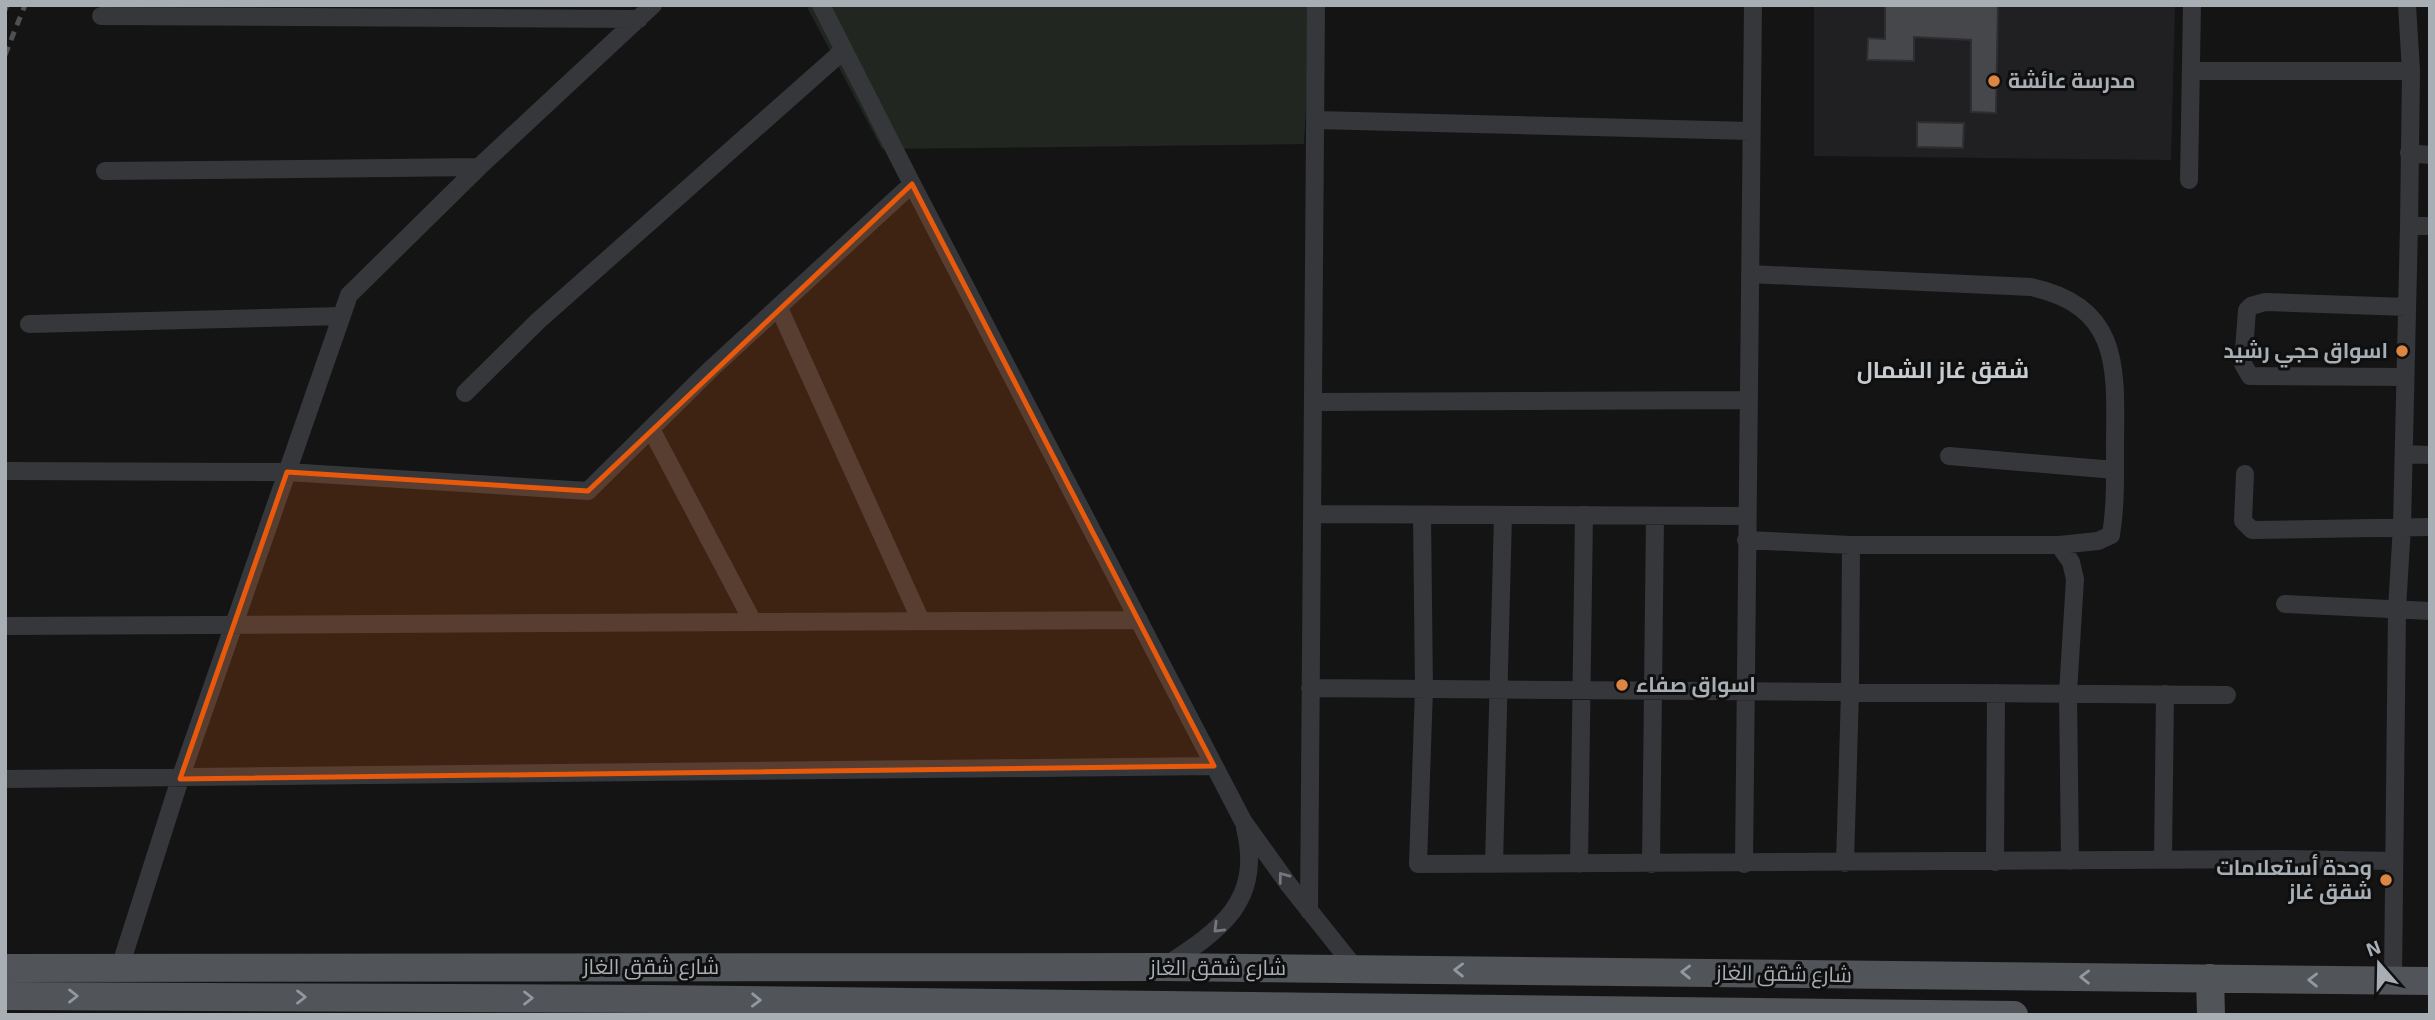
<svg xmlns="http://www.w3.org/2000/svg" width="2435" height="1020" viewBox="0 0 2435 1020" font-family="'Exo 2',Cairo,sans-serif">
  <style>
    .built { fill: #202022 }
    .green { fill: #212720 }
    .building { fill: #46474a; stroke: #2e2e31; stroke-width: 2 }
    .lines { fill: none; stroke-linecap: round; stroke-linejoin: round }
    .street { stroke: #35373a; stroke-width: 18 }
    .primary { stroke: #515458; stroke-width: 28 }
    .rail { stroke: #4e5154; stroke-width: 5; stroke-dasharray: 9 7; stroke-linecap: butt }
    .oneway { stroke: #74787d }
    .oneway2 { stroke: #92989d }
    .marked { fill: #e8590c; fill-opacity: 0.2; stroke: #e8590c; stroke-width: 5; stroke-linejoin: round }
    .poi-dot { fill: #dd8643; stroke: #0f0f10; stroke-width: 2.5 }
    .labels { text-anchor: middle; stroke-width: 6; stroke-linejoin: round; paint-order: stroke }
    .poi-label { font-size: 21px; font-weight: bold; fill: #a7aeb4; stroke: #0f0f10; text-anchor: start }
    .street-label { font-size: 21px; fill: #a7aeb4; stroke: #0f0f10 }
    .neighbourhood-label { font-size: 23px; font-weight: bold; fill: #c7ccd0; stroke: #0f0f10 }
  </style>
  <rect width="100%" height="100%" fill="#141415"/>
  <path class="built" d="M1814,5h361l-4,155 -357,-4z"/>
  <path class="green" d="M806,5h506l-8,139 -422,5z"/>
  <path class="building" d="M1885,5h113l-2,108 -25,-1v-72l-57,-3v24l-47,-1 1,-22 17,1z
    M1917,122l47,1 -1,25 -46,-1z"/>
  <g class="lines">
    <path class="street" d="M821,5l91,179 331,637 46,64 67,84
      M101,16l538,3
      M2191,71h220
      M1315,120l436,11
      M2409,153l21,2
      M105,171l374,-4
      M2189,180l3,-175
      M2409,226h21
      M1750,274l281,13c89,19 85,80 84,156 0,31 1,61 -4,92l-13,6 -39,4
      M779,308l142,313
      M29,324l312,-8
      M2405,377l-155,-1 -7,-12 4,-54 4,-4 14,-4 142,5
      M465,393l73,-72 306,-271
      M1313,402l435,-2
      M651,429l102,193
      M2404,454l26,1
      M1949,456l166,14
      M5,471l282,1 301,19 123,-122 201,-185
      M2245,474l-2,47 9,9 178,-3
      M1312,514l435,2
      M1422,515l2,174 -6,175 870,-5 106,2
      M1746,540l105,5h208l12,17 4,17 -7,114 2,168
      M2285,604l145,7
      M5,626l1134,-6
      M1310,688l917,7
      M5,779l1209,-13
      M2163,860l2,-166
      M1995,862l1,-169
      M1845,863l5,-171 1,-147
      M1494,864l9,-349
      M1579,864l5,-349
      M1651,864l4,-348
      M1744,864l9,-859
      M1309,911l7,-906
      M1165,966c55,-36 98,-64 80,-138
      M120,967l60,-188 169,-484 130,-128 174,-162
      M2393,981l4,-372 5,-83 7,-300 2,-155 -4,-66"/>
    <path class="primary" d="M5,968l1159,-1 1266,14
      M2210,978l1,37
      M5,996l649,3 1360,16"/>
    <path class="rail" d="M5,10l2,-5
      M5,55l20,-50"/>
  </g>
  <defs><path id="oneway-chevron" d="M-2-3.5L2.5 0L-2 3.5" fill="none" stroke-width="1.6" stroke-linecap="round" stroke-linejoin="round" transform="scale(1.75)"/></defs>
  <g class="oneway">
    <use href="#oneway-chevron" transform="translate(1283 877) rotate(-127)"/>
    <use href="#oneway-chevron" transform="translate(1218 928) rotate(135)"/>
  </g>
  <g class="oneway2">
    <use href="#oneway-chevron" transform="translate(1459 970) rotate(-179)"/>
    <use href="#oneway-chevron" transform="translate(1686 972) rotate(-179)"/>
    <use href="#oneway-chevron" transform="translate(2085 977) rotate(-179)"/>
    <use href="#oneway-chevron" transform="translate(2313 980) rotate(-179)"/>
    <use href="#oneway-chevron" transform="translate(73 996)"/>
    <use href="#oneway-chevron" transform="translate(301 997)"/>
    <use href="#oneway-chevron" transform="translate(528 998)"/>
    <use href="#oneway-chevron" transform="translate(756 1000) rotate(1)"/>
  </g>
  <path class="marked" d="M912,184l302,582 -1034,13 107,-307 301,19z"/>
  <g class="poi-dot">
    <circle cx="1994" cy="81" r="7"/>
    <circle cx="2402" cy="351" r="7"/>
    <circle cx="1622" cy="685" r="7"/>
    <circle cx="2386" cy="880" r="7"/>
  </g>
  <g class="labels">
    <g class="poi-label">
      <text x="2008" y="88">مدرسة عائشة</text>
      <text x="2388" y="358" text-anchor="end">اسواق حجي رشيد</text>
      <text x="1636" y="692">اسواق صفاء</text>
      <text x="2372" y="875" text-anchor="end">وحدة أستعلامات<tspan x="2372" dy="24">شقق غاز</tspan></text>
    </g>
    <g class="street-label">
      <text x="651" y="974">شارع شقق الغاز</text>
      <text x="1218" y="975">شارع شقق الغاز</text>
      <text transform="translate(1784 974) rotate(1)" y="7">شارع شقق الغاز</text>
    </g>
    <g class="neighbourhood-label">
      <text x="1943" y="378">شقق غاز الشمال</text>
    </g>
  </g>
  <rect width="2435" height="1020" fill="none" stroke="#a7aeb4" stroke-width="14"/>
  <g transform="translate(2379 964) rotate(340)" stroke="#0f0f10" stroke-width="5" paint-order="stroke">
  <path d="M0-5L12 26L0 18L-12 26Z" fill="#a7aeb4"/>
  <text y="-10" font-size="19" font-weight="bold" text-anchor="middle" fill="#a7aeb4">N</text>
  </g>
</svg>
